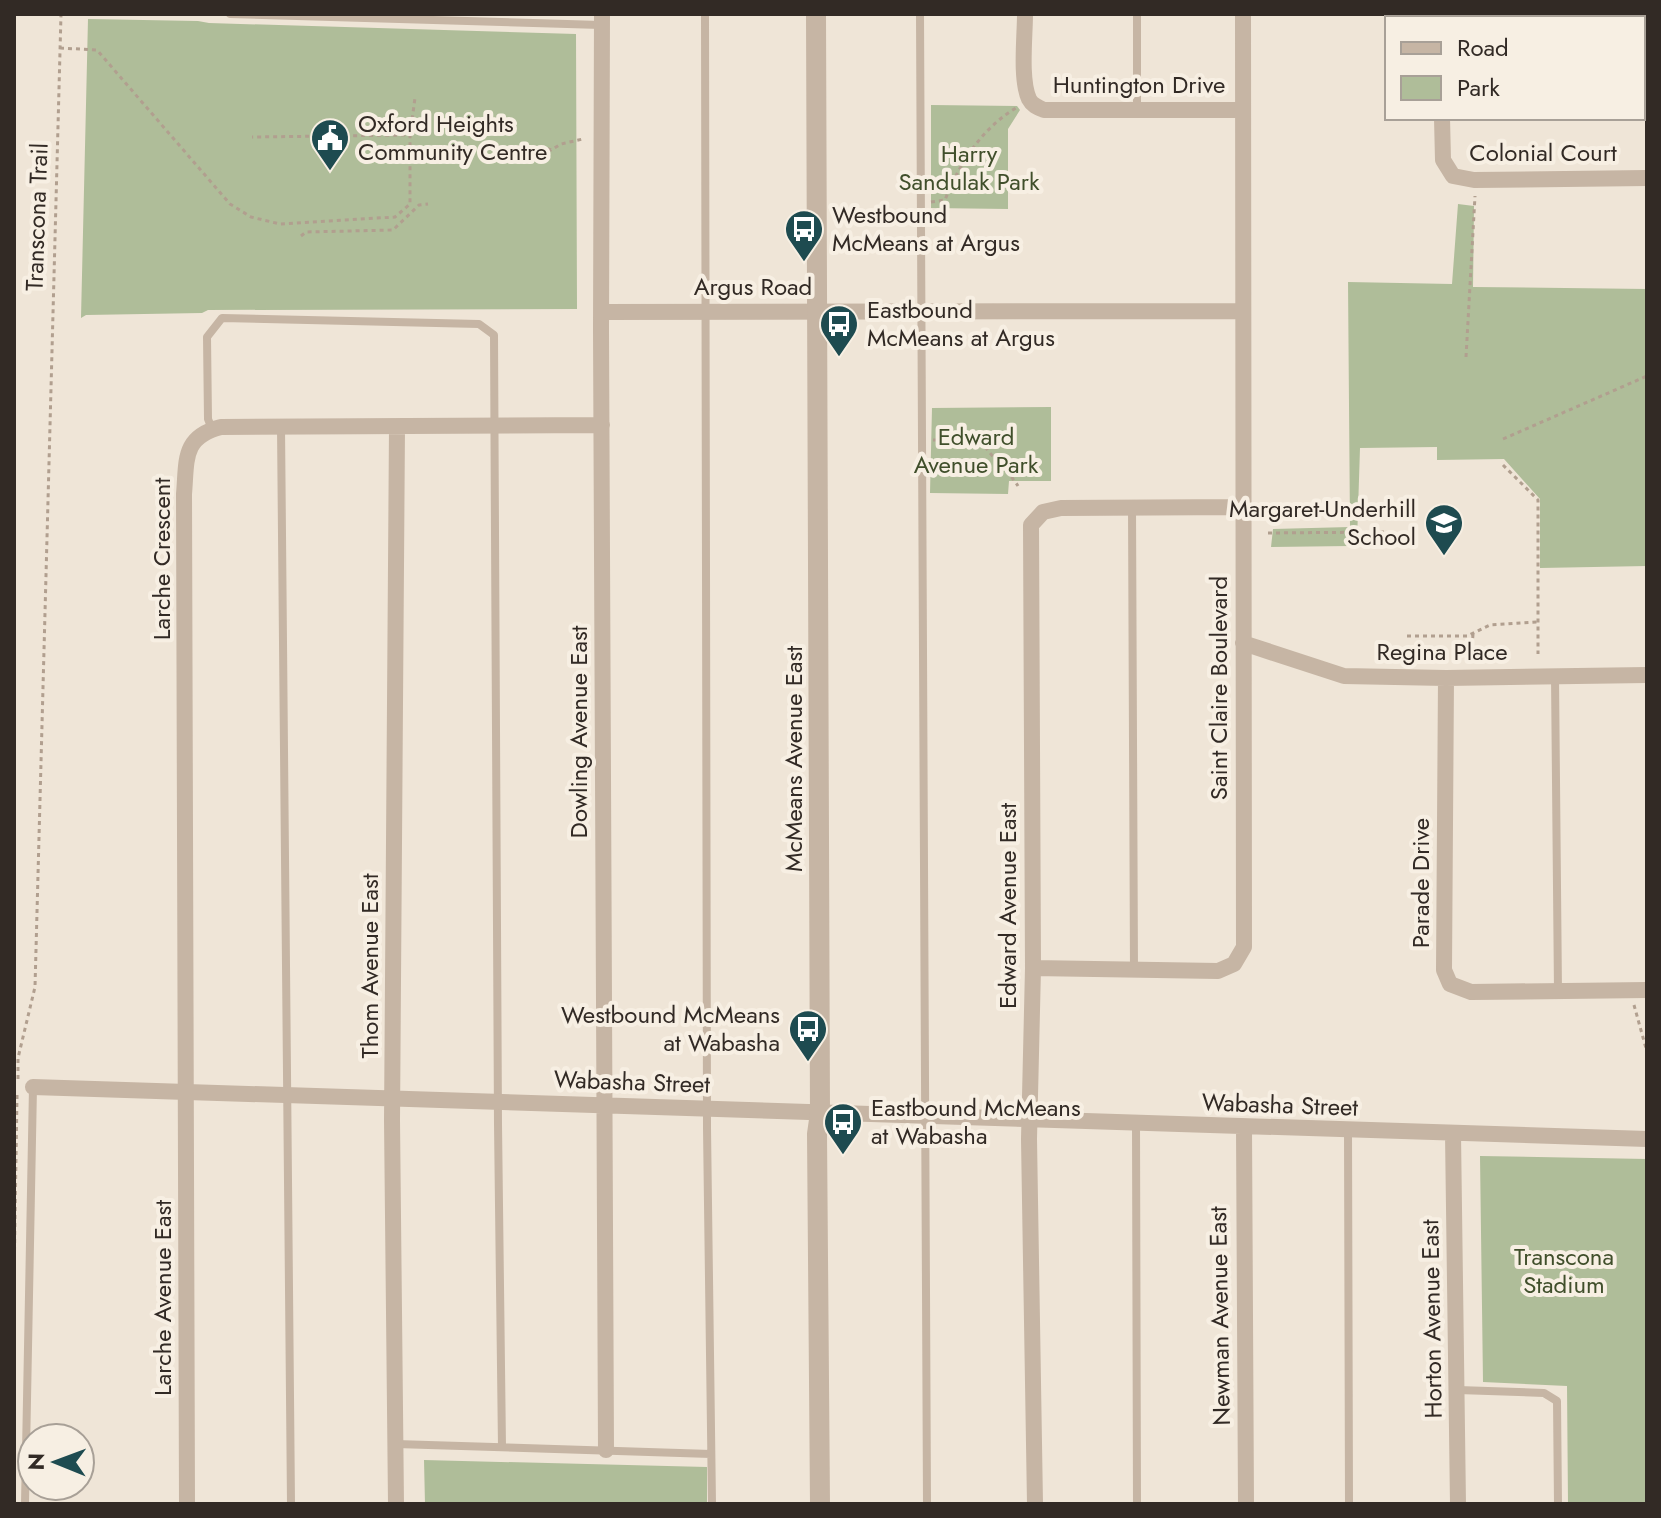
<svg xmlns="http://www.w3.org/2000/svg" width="1661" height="1518" viewBox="0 0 1661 1518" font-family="Jost,sans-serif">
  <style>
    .green { fill: #afbd99 }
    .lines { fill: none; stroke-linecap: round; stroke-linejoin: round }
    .path { stroke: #b19f8f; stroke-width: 3; stroke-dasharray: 4 4; stroke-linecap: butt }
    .service { stroke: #c6b5a4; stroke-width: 8 }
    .minor { stroke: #c6b5a4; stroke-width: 16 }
    .tertiary { stroke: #c6b5a4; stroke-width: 20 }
    .labels { text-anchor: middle; stroke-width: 8; stroke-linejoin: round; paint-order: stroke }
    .street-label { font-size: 24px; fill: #322a25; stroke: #f7efe3 }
    .poi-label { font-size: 24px; fill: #322a25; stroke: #f7efe3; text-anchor: start }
    .park-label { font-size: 24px; fill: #404f2b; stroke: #f7efe3 }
  </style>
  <rect width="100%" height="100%" fill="#efe5d7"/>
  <path class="green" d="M88,19l110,2 11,2 367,11 1,275 -369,1 -6,3 -116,2 -5,3z
    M931,105l86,1 3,4 -12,19v80l-77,-1z
    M1458,204l16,2 -1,81 174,2v277l-107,2v-69l-36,-40 -67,1v-13l-77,1 -3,94 -8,4 -78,1 2,-18 77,-2 -2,-245 104,2z
    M1051,407v74h-42l-1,13 -78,-1 2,-85z
    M1480,1156l167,3v345h-79l-1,-118 -84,-4z
    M424,1460l283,7v37h-282z"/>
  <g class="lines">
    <path class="path" d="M60,48l37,2 133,154 21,13 29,7 115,-7 15,-13v-69l-158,2
      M410,135l5,-37
      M484,147h60l7,3 10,-6 22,-5
      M931,202l14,-2c14,-36 37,-72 71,-92
      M301,236l5,-4 87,-2 26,-25 9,-1
      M1466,357l9,-161
      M1503,439l144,-63
      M933,440h48c10,18 26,29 37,46
      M1503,465l35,35v154
      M1268,533l117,-1
      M1407,636h60l23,-11 48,-3
      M1471,662l2,-28
      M1634,1005l13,47
      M18,1079v-21l17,-71 26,-973
      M14,1283l3,-188"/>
    <path class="service" d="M230,14l371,11
      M705,14l2,1114 5,376
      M920,14l7,1490
      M1137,14v95
      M1643,68h4
      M281,427l10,1077
      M212,429l-4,-10 -1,-82 15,-19 257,6 15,11 4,789 4,323
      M1132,508l2,462
      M1555,676l3,315
      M1136,1125l1,379
      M1348,1131l1,373
      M1458,1390l86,3 13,8 1,103
      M396,1444l315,10
      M25,1504l8,-417"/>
    <path class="minor" d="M602,14l-1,316 5,1120
      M1025,14c0,23 -5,65 4,85 3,6 8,8 15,11h198
      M1441,14v4
      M1442,118l1,42 10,16 21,4 173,-2
      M601,312l641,-1
      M1243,643l101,33 102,2 201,-3
      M1446,678l-2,292 6,14 21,8 176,-2
      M1033,968l185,3 16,-7 10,-17 -1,-933
      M33,1087c538,19 1076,37 1614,52
      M1244,1128l2,376
      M1453,1134l5,370
      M187,1504l-3,-1010c3,-34 -2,-57 37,-67l381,-2
      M396,1504l-4,-384 5,-693
      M1035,1504l-6,-365 4,-171 -2,-443 12,-13 18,-4 181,-1"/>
    <path class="tertiary" d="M816,14l4,1099 -3,21 3,370"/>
  </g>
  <defs>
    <g id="civic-pin" transform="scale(2)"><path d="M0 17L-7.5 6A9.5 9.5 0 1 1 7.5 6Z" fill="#1e4b50" stroke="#f7efe3"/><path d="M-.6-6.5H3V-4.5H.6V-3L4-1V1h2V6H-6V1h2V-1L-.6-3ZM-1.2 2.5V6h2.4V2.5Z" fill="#fff"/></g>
    <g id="bus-pin" transform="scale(2)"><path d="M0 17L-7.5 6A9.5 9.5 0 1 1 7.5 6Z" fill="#1e4b50" stroke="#f7efe3"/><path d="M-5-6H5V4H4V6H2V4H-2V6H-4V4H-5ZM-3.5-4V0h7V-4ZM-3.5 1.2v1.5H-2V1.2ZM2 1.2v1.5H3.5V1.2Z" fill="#fff"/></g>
    <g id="school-pin" transform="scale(2)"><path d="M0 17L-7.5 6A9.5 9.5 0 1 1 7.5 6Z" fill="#1e4b50" stroke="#f7efe3"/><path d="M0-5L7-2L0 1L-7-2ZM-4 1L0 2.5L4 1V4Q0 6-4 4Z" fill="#fff"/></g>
  </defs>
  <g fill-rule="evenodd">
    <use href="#civic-pin" x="330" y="138"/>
    <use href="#bus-pin" x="804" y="229"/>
    <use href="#bus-pin" x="839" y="324"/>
    <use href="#school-pin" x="1444" y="523"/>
    <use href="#bus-pin" x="808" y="1029"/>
    <use href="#bus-pin" x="843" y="1122"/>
  </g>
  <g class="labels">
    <g class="street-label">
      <text x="1139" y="93">Huntington Drive</text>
      <text x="1543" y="161">Colonial Court</text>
      <text transform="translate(37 217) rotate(-88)" y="8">Transcona Trail</text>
      <text x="753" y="295">Argus Road</text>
      <text transform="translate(162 559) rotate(-90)" y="8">Larche Crescent</text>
      <text x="1442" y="660">Regina Place</text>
      <text transform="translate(1219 688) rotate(-90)" y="8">Saint Claire Boulevard</text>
      <text transform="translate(579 732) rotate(-90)" y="8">Dowling Avenue East</text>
      <text transform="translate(794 759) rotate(-90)" y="8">McMeans Avenue East</text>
      <text transform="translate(1421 883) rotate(-90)" y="8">Parade Drive</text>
      <text transform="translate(1008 906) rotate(-90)" y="8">Edward Avenue East</text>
      <text transform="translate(370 966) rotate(-90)" y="8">Thom Avenue East</text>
      <text transform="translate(632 1082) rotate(2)" y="8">Wabasha Street</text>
      <text transform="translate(1280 1105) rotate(2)" y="8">Wabasha Street</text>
      <text transform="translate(163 1298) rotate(-90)" y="8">Larche Avenue East</text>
      <text transform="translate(1220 1316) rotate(-91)" y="8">Newman Avenue East</text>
      <text transform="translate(1432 1319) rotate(-91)" y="8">Horton Avenue East</text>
    </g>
    <g class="poi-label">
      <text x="358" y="132">Oxford Heights<tspan x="358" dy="28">Community Centre</tspan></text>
      <text x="832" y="223">Westbound<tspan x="832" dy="28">McMeans at Argus</tspan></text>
      <text x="867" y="318">Eastbound<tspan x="867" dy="28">McMeans at Argus</tspan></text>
      <text x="1416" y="517" text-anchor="end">Margaret-Underhill<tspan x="1416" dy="28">School</tspan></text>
      <text x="780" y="1023" text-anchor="end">Westbound McMeans<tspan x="780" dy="28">at Wabasha</tspan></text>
      <text x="871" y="1116">Eastbound McMeans<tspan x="871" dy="28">at Wabasha</tspan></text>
    </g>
    <g class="park-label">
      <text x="969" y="162">Harry<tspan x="969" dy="28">Sandulak Park</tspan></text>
      <text x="976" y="445">Edward<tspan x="976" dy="28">Avenue Park</tspan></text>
      <text x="1564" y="1265">Transcona<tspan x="1564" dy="28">Stadium</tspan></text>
    </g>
  </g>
  <rect width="1661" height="1518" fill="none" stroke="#322a25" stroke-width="32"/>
  <rect x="1385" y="16" width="260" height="104" fill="#f7efe3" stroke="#a8a097" stroke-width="2"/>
  <rect x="1401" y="42" width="40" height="12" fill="#c6b5a4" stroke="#a8a097" stroke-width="2"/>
  <text x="1457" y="56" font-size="24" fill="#322a25">Road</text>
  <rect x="1401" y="76" width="40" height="24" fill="#afbd99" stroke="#a8a097" stroke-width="2"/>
  <text x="1457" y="96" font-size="24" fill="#322a25">Park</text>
  <g transform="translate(56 1462) rotate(271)"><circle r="38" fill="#f7efe3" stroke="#a8a097" stroke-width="2"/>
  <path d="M0-6L14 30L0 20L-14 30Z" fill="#1e4b50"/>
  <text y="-12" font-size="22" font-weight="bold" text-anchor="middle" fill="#322a25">N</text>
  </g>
</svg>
